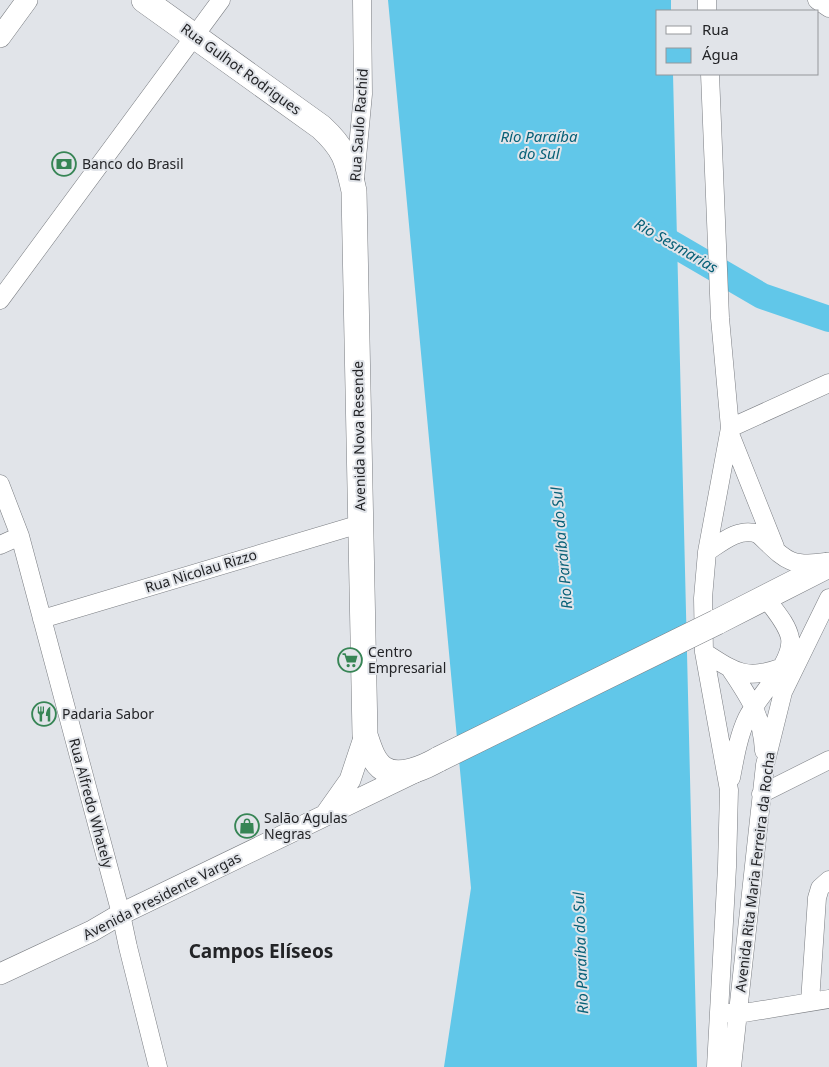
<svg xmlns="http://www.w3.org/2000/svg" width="829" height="1067" viewBox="0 0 829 1067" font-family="'Noto Sans',sans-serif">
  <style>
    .water { fill: #61c7e9 }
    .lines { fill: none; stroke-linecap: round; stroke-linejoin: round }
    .river { stroke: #61c7e9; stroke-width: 26 }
    .minor-casing { stroke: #7a7d82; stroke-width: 19 }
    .tertiary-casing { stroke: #7a7d82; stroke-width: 22 }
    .secondary-casing { stroke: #7a7d82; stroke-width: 26 }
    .minor { stroke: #fff; stroke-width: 18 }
    .tertiary { stroke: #fff; stroke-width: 21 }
    .secondary { stroke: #fff; stroke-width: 25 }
    .secondary-bridge-casing { stroke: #7a7d82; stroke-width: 26; stroke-linecap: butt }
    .secondary-bridge { stroke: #fff; stroke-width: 25 }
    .labels { text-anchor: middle; stroke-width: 4; stroke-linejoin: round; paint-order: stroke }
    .street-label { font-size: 14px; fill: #232427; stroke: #e1e4e9 }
    .poi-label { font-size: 14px; fill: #232427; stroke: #e1e4e9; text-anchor: start }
    .water-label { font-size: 15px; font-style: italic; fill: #076077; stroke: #e1e4e9 }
    .district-label { font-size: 19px; font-weight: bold; fill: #232427; stroke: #e1e4e9 }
  </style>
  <rect width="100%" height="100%" fill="#e1e4e9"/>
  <path class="water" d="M388,0h283v11h-13v63h15l24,993h-253l27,-179z"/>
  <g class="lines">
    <path class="river" d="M647,229l115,67 67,23"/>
    <g class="minor-casing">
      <path id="minor" d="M707,0v11
        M817,0l12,8
        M710,74l10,244 10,110 -23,124 -4,46 1,54 25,138 -2,77 -11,200
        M355,179l8,-85 -1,-94
        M0,300l221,-300
        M730,428l99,-45
        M730,434l45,113
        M0,484l20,52 101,378 7,33 30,120
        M0,545l20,-9
        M707,552c15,-10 32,-25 51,-18 26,24 30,34 68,28
        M42,619l318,-95
        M704,652c31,20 42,29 79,15
        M731,670c19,29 31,45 33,81
        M731,778c4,-20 7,-41 16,-60 11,-22 47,-56 43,-80 -3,-15 -16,-28 -24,-40
        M761,794l68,-34
        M810,1002l7,-104 3,-10 9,-8
        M728,1013l10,1 91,-15
        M732,1067l33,-302 18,-73 46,-94"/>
    </g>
    <g class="tertiary-casing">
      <path id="tertiary" d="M0,37l27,-37
        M326,814l24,-34 15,-45
        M0,974l92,-43 29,-17 294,-142"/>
    </g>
    <g class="secondary-casing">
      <path id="secondary" d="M144,0l177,127c24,22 26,33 33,64l11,544c4,12 8,27 19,34 15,10 41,-2 55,-10
        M717,622l112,-57"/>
    </g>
    <use href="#minor" class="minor"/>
    <use href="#tertiary" class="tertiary"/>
    <use href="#secondary" class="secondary"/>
    <g class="secondary-bridge-casing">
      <path id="secondary-bridge" d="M439,759l278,-137"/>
    </g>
    <use href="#secondary-bridge" class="secondary-bridge"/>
  </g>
  <defs>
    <g id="bank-ring" transform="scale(1.25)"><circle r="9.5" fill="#e1e4e9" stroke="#378555" stroke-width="1.5"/><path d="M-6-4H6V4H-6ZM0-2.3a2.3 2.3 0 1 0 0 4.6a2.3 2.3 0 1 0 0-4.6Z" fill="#378555"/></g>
    <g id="supermarket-ring" transform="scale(1.25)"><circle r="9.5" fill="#e1e4e9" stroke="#378555" stroke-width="1.5"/><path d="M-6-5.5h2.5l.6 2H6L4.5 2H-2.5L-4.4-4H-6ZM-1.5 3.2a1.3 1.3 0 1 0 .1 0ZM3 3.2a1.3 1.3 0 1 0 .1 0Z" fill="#378555"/></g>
    <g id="restaurant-ring" transform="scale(1.25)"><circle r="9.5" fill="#e1e4e9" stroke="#378555" stroke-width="1.5"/><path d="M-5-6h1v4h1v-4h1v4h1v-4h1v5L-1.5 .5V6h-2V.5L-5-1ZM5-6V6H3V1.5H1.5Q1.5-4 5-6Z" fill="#378555"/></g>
    <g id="shop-ring" transform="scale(1.25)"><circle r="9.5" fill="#e1e4e9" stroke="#378555" stroke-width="1.5"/><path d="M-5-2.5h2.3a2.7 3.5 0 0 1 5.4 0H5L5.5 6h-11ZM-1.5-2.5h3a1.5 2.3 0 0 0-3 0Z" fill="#378555"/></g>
  </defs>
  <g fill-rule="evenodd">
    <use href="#bank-ring" x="64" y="164"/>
    <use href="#supermarket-ring" x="350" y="660"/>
    <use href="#restaurant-ring" x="44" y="714"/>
    <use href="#shop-ring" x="247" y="826"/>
  </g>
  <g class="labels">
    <g class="street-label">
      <text transform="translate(241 69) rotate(36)" y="5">Rua Gulhot Rodrigues</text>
      <text transform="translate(359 125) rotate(-86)" y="5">Rua Saulo Rachid</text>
      <text transform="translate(359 436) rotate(-91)" y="5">Avenida Nova Resende</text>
      <text transform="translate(201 571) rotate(-17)" y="5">Rua Nicolau Rizzo</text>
      <text transform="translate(91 803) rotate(75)" y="5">Rua Alfredo Whately</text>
      <text transform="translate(755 872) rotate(-83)" y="5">Avenida Rita Maria Ferreira da Rocha</text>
      <text transform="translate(162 896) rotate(-27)" y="5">Avenida Presidente Vargas</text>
    </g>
    <g class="poi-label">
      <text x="82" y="169">Banco do Brasil</text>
      <text x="368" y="657">Centro<tspan x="368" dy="16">Empresarial</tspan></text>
      <text x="62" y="719">Padaria Sabor</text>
      <text x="264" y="823">Salão Agulas<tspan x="264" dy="16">Negras</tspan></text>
    </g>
    <g class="water-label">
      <text x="539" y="142">Rio Paraíba<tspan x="539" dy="17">do Sul</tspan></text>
      <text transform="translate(676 246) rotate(30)" y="5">Rio Sesmarias</text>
      <text transform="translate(562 548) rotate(-95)" y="5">Rio Paraíba do Sul</text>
      <text transform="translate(581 953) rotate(-92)" y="5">Rio Paraíba do Sul</text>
    </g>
    <g class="district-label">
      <text x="261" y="958">Campos Elíseos</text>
    </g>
  </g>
  <rect x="656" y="10" width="162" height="65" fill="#e1e4e9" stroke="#95979b"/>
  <rect x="666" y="26" width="25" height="8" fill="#ffffff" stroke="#95979b"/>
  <text x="702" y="35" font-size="15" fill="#232427">Rua</text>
  <rect x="666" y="48" width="25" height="15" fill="#61c7e9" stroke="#95979b"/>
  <text x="702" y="60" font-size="15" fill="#232427">Água</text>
</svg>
